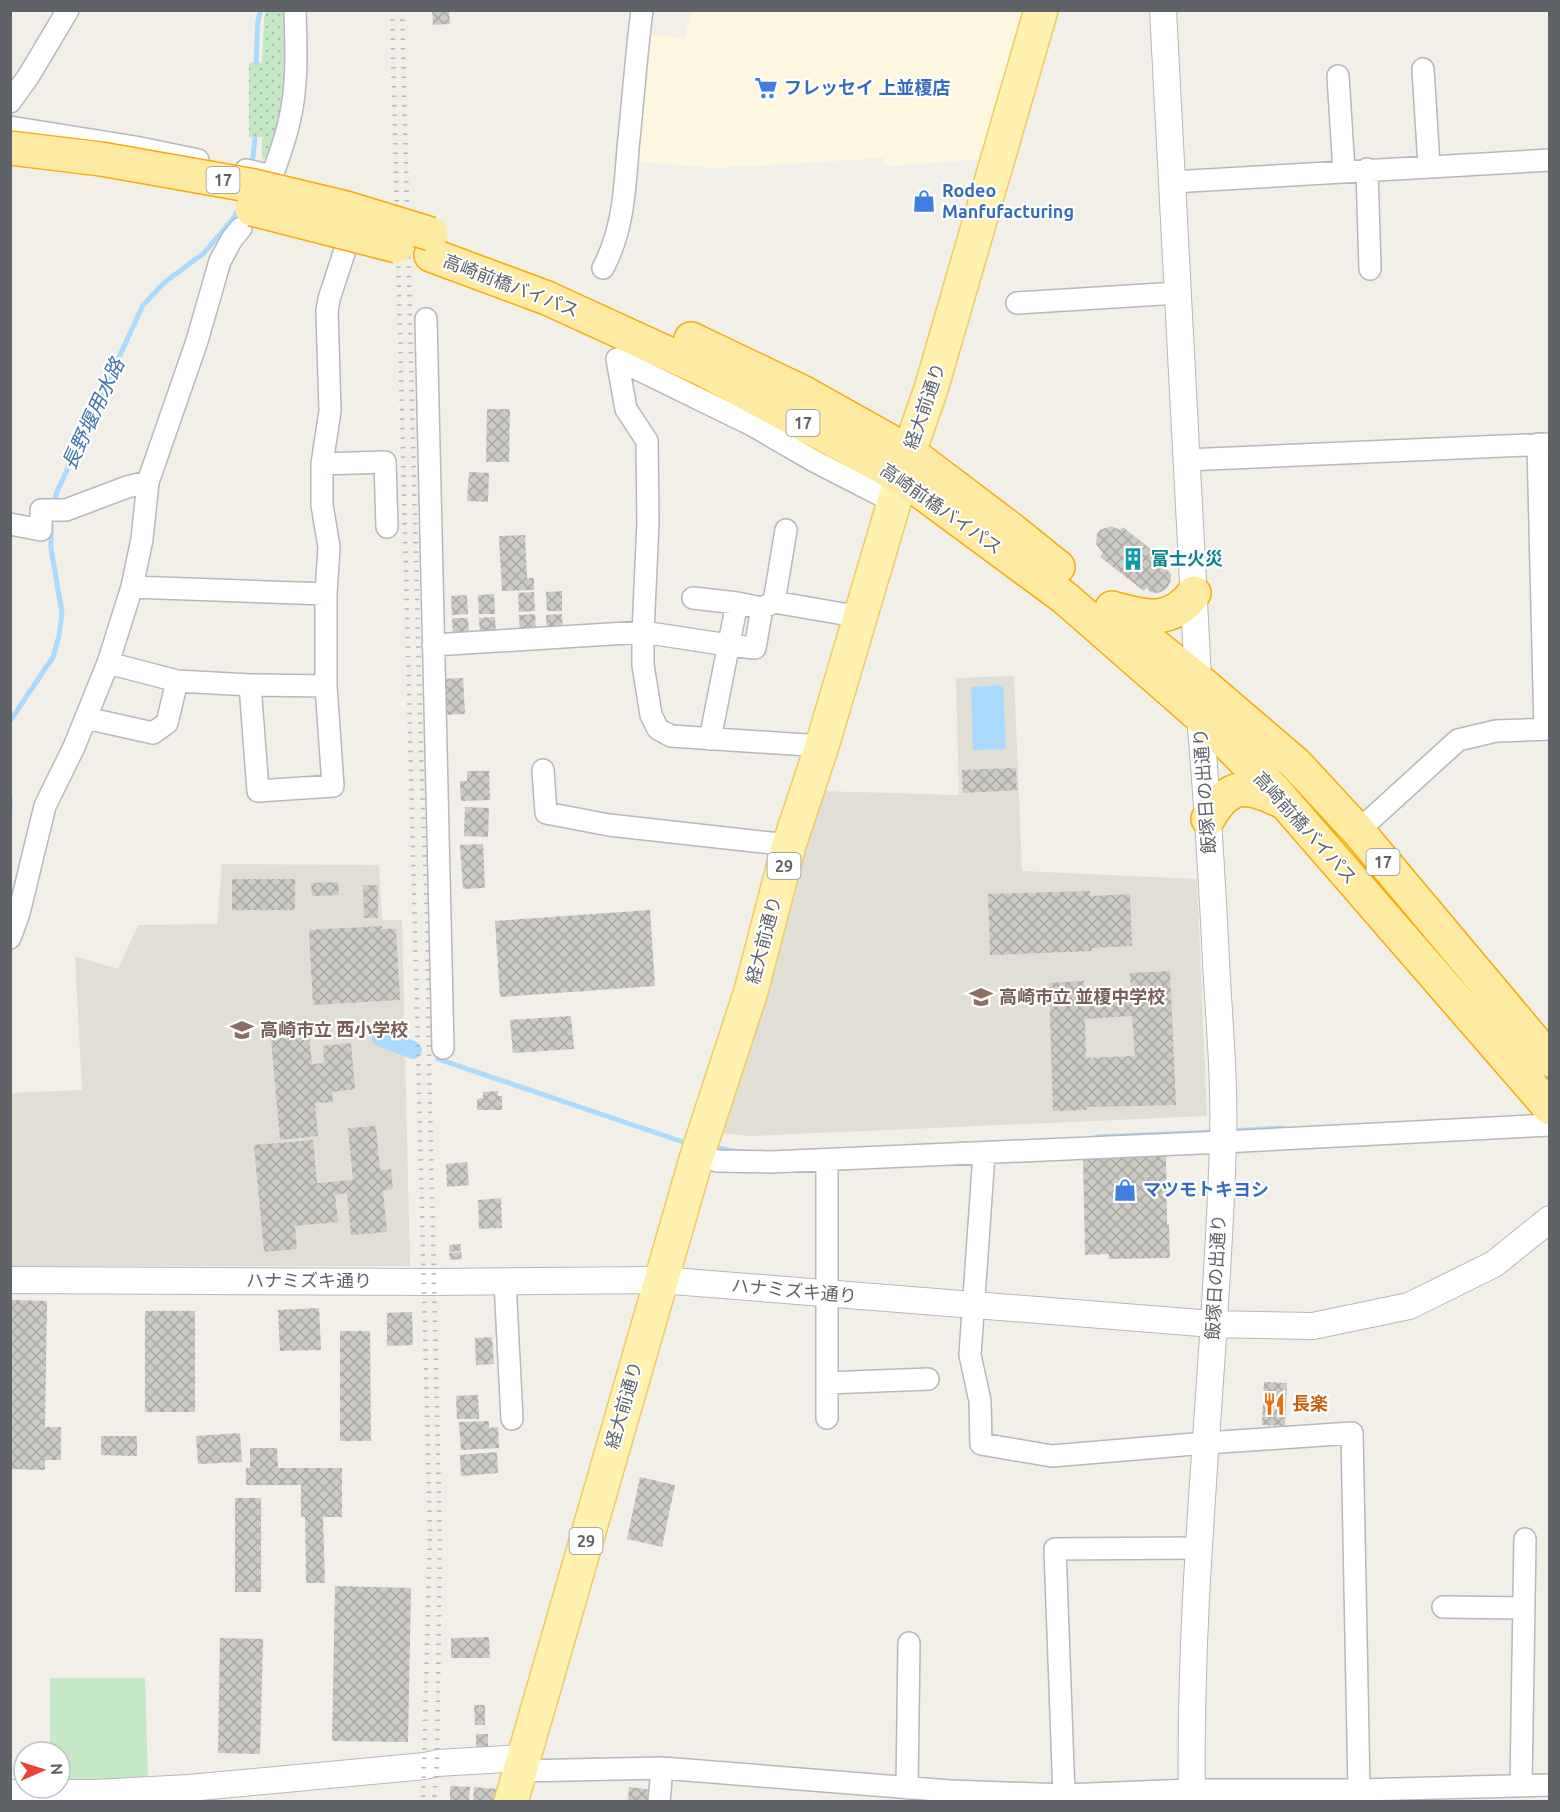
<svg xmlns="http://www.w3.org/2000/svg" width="1560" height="1812" viewBox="0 0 1560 1812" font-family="Ubuntu,'Noto Sans JP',sans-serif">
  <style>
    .commercial { fill: #fef7e0 }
    .education { fill: #e1ded6 }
    .green { fill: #c5e8c5 }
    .park { fill: url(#park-dots) }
    .water { fill: #aadaff }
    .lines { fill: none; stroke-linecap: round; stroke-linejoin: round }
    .stream { stroke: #aadaff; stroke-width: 5 }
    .canal { stroke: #aadaff; stroke-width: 18 }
    .building { fill: url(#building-cross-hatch); fill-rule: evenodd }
    .minor-casing { stroke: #b5b8bc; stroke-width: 24 }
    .tertiary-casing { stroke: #b5b8bc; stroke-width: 28 }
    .primary-casing { stroke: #f2c960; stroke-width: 36 }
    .trunk-casing { stroke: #f9ab00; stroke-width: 36 }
    .minor { stroke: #fff; stroke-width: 21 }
    .tertiary { stroke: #fff; stroke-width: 26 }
    .primary { stroke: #fff2af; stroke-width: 33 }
    .trunk { stroke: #feeaa1; stroke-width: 33 }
    .rail { stroke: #b6b7b8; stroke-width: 4.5; stroke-dasharray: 1.5 8; stroke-linecap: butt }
    .trunk-bridge-casing { stroke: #f9ab00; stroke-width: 36; stroke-linecap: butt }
    .trunk-bridge { stroke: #feeaa1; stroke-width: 33 }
    .labels { text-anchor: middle; stroke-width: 4.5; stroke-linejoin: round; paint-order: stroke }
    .shield { fill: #fff; stroke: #8f9295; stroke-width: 1.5 }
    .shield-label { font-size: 16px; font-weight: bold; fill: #5f6368 }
    .shop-label { font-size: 18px; font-weight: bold; fill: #366cbe; stroke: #fff; text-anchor: start }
    .street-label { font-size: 18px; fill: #5f6368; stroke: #fff }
    .culture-label { font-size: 18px; font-weight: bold; fill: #0d838f; stroke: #fff; text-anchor: start }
    .education-label { font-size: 18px; font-weight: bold; fill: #785e54; stroke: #fff; text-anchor: start }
    .food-label { font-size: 18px; font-weight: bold; fill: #c56008; stroke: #fff; text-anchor: start }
    .water-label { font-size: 20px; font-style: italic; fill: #4174aa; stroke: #fff }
  </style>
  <defs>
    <pattern id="park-dots" width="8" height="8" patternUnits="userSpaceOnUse" patternTransform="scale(1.5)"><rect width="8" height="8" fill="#c5e8c5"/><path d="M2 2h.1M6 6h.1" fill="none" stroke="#a3c0a4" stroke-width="1.8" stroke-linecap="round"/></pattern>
    <pattern id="building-cross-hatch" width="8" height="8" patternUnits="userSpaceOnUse" patternTransform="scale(1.5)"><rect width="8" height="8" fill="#cccac5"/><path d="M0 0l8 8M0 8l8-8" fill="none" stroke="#a9a8a4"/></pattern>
  </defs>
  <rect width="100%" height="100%" fill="#f1efe8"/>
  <path class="commercial" d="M692,11h336l-42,148 -100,7 -3,-8 -169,10 -80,-7 12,-127 38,5z"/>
  <path class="education" d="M1014,676l8,195 175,8 10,237 -456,20 -32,-3 102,-342 138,4 -3,-117z
    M222,864l157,1 3,55h20l8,346h-399v-173l71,-3 -7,-134 43,13 20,-44 79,-1z"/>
  <path class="green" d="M50,1678h95l3,101 -88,4v-31h-10z"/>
  <path class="park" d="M266,11h24l-1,76 -15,72h-12v-22h-13v-74l13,-1 2,-43z"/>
  <path class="water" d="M1003,685l3,64 -33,1 -2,-63z"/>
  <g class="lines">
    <path class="stream" d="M256,63l2,-43 3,-10
      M252,166l3,-28
      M54,506l2,-12 87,-189 22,-23 39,-29 31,-37 3,-7
      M10,721l43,-64 6,-21 3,-23 -11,-65v-24
      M10,796v17
      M438,1059l251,85
      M1231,1131l51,-3
      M1097,1137l119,-5
      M710,1147l30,5"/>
    <path class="canal" d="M380,1037l33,13"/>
  </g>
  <path class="building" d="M432,10h17l1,14 -17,1z
    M487,409h23l-1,53h-23z
    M469,472l20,1 -1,29 -21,-1z
    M1111,526l9,4 3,-3 42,34 -2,5 8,8v6l-3,7 -5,4 -6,2 -6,-1 -5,-4 -2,3 -44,-34 3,-4 -7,-9 1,-10 3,-4z
    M525,535l2,43h7v12l-32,1 -3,-55z
    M562,591v20h-15l-1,-19z
    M534,592l1,19 -16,1 -1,-19z
    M494,594l1,20h-16l-1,-19z
    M467,595l1,19 -16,1 -1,-19z
    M535,614l1,20h-16l-1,-19z
    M562,614l1,19 -16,1 -1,-19z
    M495,617l1,19 -16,1 -1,-19z
    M452,618h16l1,19h-16z
    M463,678l2,36 -21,1 -2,-36z
    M1016,768l1,22 -54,3 -1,-23z
    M467,771h22l1,29 -29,1 -1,-20h7z
    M465,807l24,1 -1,29 -24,-1z
    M483,844l2,44 -22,1 -3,-44z
    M232,879h63v31h-63z
    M338,882l1,13 -27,1 -1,-13z
    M363,885h15v33h-14z
    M1090,891v5l40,-2 2,52 -40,2v3l-102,4 -2,-61z
    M650,910l5,76 -155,11 -5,-76z
    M382,926v3h14l4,71 -87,5 -4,-75z
    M1170,971l6,134 -89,2v3l-34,1 -4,-128 35,-2v16l47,-2 -1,-22zM1132,1016l3,40 -49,2 -1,-39z
    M571,1016l3,33 -61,4 -3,-33z
    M309,1036l3,28 12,-1 -1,-17 28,-3 4,46 -23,3 1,10 -18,1 3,33 -38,4 -9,-101z
    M498,1091v5h4v14h-25v-11l6,-1v-6z
    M376,1126l4,44 11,-1 2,20 -10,1 4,42 -36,3 -4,-42 -12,2 3,27 -43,4 2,23 -33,3 -10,-107 59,-5 4,43 36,-3 -5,-52z
    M1166,1156l1,68h2l1,34 -61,1v-5l-24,1 -2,-98z
    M467,1162l2,23 -22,2 -1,-23z
    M501,1198l1,30 -23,1 -1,-29z
    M461,1244v7l-12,1v-7z
    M461,1252l1,7 -12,1 -1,-7z
    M10,1300l37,1 -2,126h16v33h-16v10l-35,-1z
    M319,1308l2,42 -41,1 -2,-41z
    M145,1311h50v101h-50z
    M412,1312l1,33 -26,1v-33z
    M340,1331h30l1,110h-31z
    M492,1337l2,27 -18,1 -1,-27z
    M1264,1382l23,1 -2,43 -23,-1z
    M478,1395l1,24h-22l-1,-23z
    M489,1421v7l9,-1 1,21 -38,2 -2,-28z
    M240,1433l2,29 -44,2 -2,-28z
    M101,1436h36v20l-36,-1z
    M250,1448h27l1,20h64v49h-19l2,66h-19l-1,-66h-4v-32h-55v-17h4z
    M497,1452l1,21 -37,3 -1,-21z
    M640,1477l35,8 -13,62 -35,-8z
    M235,1498h26v94h-26z
    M335,1586l76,2 -3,154 -76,-1z
    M489,1637l1,21h-39v-20z
    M220,1638l43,1 -3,115 -42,-1z
    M474,1705h11v20h-10z
    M476,1734h12v14h-12z
    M450,1786l20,1 -1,15h-19z
    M474,1787l23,2 -1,13h-23z
    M629,1787l25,3 -1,12h-25z"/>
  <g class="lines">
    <g class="minor-casing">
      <path id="minor" d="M1423,69l6,97
        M1338,76l6,95
        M10,102l18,-25 40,-67
        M10,127l125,20 63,13
        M1367,169l3,100
        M246,170l26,6c7,-19 14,-38 18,-58 8,-35 6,-72 5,-108
        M1172,182l378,-22
        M603,268c20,-37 22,-79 25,-120 5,-46 8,-92 14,-138
        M1017,303l161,-10
        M426,319l17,729
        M617,359l9,50 21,32 1,82 -5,109v33l8,50 7,14 13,7 151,10
        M617,359l135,66 62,36 80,41
        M1538,444l7,285
        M1186,460l364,-16
        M322,464l63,-2 2,65
        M10,524l31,6v-20h25l61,-23 21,-5
        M132,587l194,7
        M693,598l44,5
        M774,602l12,-72
        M433,645l210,-13 85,13 27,3 7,-40 12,-6 87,15
        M108,663l69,18 73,4 76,1
        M250,685l8,106 75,-5 -7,-100v-92l3,-47 -7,-42v-41l8,-53 -3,-100 2,-12 15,-46 7,-29
        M86,718l67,15 14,-10 10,-42
        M710,739l27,-136 25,5
        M543,770l3,43 63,12 180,20
        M1358,831l100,-91 38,-9 54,-2
        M10,938l9,-25 26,-107 29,-59 34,-84 24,-76 10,-48 6,-57 49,-141 23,-80 12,-22 9,-11
        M984,1154l-14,201 10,46 1,43 71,12 154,-13 146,-10 7,357
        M697,1156l21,5 53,1 452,-20 327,-17
        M827,1160v258
        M505,1282l7,137
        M827,1383l101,-4
        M1443,1607l81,1
        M520,1771l142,-3 288,23 114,4 128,-5h167l191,-5
        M1521,1786l4,-247
        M907,1788l2,-145
        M1064,1795l-9,-246 144,-1
        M659,1802l3,-34"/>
    </g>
    <g class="tertiary-casing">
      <path id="tertiary" d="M1163,10l37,706c7,81 12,163 16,245 3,60 9,120 7,180 -6,220 -35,440 -31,661
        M10,1280l425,2 225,-2 553,44 100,2 96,-20 85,-42 56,-45
        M10,1793h84l95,-5 236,-22 12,-3 87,-5"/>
    </g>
    <g class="primary-casing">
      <path id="primary" d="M511,1802l186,-646 54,-165 38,-146 33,-99 87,-294 22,-63 110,-379"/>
    </g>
    <g class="trunk-casing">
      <path id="trunk" d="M431,255l116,43 157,72 87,47 110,60 164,121 135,118 75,75 275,317
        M691,339l111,53 107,60 103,78 46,37
        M1112,608c32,9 59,17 82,-15
        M1119,617l80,64 97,83 62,67 192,229
        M1208,819c21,-38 40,-34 75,-17"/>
    </g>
    <use href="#minor" class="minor"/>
    <use href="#tertiary" class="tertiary"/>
    <use href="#primary" class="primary"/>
    <use href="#trunk" class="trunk"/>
    <path class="rail" d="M392,10l38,1523 -7,269
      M402,10l19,743 6,164 2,146 11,479 -3,221 -3,39"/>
    <g class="trunk-bridge-casing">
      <path id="trunk-bridge" d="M10,148l91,11 153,27 92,22 85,26
        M252,209l145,37"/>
    </g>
    <use href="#trunk-bridge" class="trunk-bridge"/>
  </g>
  <defs>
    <g id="supermarket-bare" transform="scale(1.8)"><path d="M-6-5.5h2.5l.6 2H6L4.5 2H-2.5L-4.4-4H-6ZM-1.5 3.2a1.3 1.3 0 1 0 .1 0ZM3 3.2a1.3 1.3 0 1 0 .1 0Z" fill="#3f7fe0" stroke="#fff" stroke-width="2.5" paint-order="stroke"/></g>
    <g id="shop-bare" transform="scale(1.8)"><path d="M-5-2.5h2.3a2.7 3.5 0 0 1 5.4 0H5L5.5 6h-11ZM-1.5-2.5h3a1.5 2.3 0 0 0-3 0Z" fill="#3f7fe0" stroke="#fff" stroke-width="2.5" paint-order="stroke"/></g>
    <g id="building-bare" transform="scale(1.8)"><path d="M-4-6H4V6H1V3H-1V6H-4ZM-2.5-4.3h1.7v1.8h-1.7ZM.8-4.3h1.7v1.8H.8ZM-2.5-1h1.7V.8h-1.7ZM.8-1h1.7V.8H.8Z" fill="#0f9aa8" stroke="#fff" stroke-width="2.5" paint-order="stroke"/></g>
    <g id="school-bare" transform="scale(1.8)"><path d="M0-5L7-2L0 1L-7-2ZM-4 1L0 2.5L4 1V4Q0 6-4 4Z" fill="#8d6e63" stroke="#fff" stroke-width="2.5" paint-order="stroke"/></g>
    <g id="restaurant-bare" transform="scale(1.8)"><path d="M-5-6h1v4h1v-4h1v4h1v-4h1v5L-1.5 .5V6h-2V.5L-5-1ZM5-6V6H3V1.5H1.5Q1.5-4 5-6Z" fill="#e8710a" stroke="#fff" stroke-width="2.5" paint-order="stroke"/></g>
  </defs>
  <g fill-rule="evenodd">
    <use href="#supermarket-bare" x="766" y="88"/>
    <use href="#shop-bare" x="924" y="201"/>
    <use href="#building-bare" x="1133" y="559"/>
    <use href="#school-bare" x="981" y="997"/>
    <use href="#school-bare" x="242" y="1030"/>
    <use href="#shop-bare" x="1125" y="1190"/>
    <use href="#restaurant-bare" x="1274" y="1404"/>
  </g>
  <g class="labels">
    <g class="shield">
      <rect x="206.5" y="167" width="33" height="26" rx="4.5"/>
      <rect x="786.5" y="410" width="33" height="26" rx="4.5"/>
      <rect x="1366.5" y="849" width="33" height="26" rx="4.5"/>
      <rect x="767.5" y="853" width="33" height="26" rx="4.5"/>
      <rect x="569.5" y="1528" width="33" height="26" rx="4.5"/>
    </g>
    <g class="shield-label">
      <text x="223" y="186">17</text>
      <text x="803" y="429">17</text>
      <text x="1383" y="868">17</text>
      <text x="784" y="872">29</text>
      <text x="586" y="1547">29</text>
    </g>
    <g class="shop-label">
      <text x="784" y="94">フレッセイ 上並榎店</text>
      <text x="942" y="197">Rodeo<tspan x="942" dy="21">Manfufacturing</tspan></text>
      <text x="1143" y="1196">マツモトキヨシ</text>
    </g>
    <g class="street-label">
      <text transform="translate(511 286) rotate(21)" y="6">高崎前橋バイパス</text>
      <text transform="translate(925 406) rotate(-71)" y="6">経大前通り</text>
      <text transform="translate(941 509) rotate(35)" y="6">高崎前橋バイパス</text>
      <text transform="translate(1205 791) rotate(-94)" y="6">飯塚日の出通り</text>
      <text transform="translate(1305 828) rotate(48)" y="6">高崎前橋バイパス</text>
      <text transform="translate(764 940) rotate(-75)" y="6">経大前通り</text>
      <text transform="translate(1216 1277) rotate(-87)" y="6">飯塚日の出通り</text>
      <text x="309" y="1287">ハナミズキ通り</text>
      <text transform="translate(794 1291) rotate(5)" y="6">ハナミズキ通り</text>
      <text transform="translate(624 1405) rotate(-74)" y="6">経大前通り</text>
    </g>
    <g class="culture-label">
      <text x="1151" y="565">富士火災</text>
    </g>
    <g class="education-label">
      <text x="999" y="1003">高崎市立 並榎中学校</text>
      <text x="260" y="1036">高崎市立 西小学校</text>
    </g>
    <g class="food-label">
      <text x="1292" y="1410">長楽</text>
    </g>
    <g class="water-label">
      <text transform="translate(93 414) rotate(-65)" y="7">長野堰用水路</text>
    </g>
  </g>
  <rect width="1560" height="1812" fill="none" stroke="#5f6368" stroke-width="24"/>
  <g transform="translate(42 1770) rotate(87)"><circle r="28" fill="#ffffff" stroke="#bfc1c3" stroke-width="1.5"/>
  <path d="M0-4.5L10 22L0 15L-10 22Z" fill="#ea4335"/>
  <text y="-9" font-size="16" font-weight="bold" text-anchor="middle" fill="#5f6368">N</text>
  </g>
</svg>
